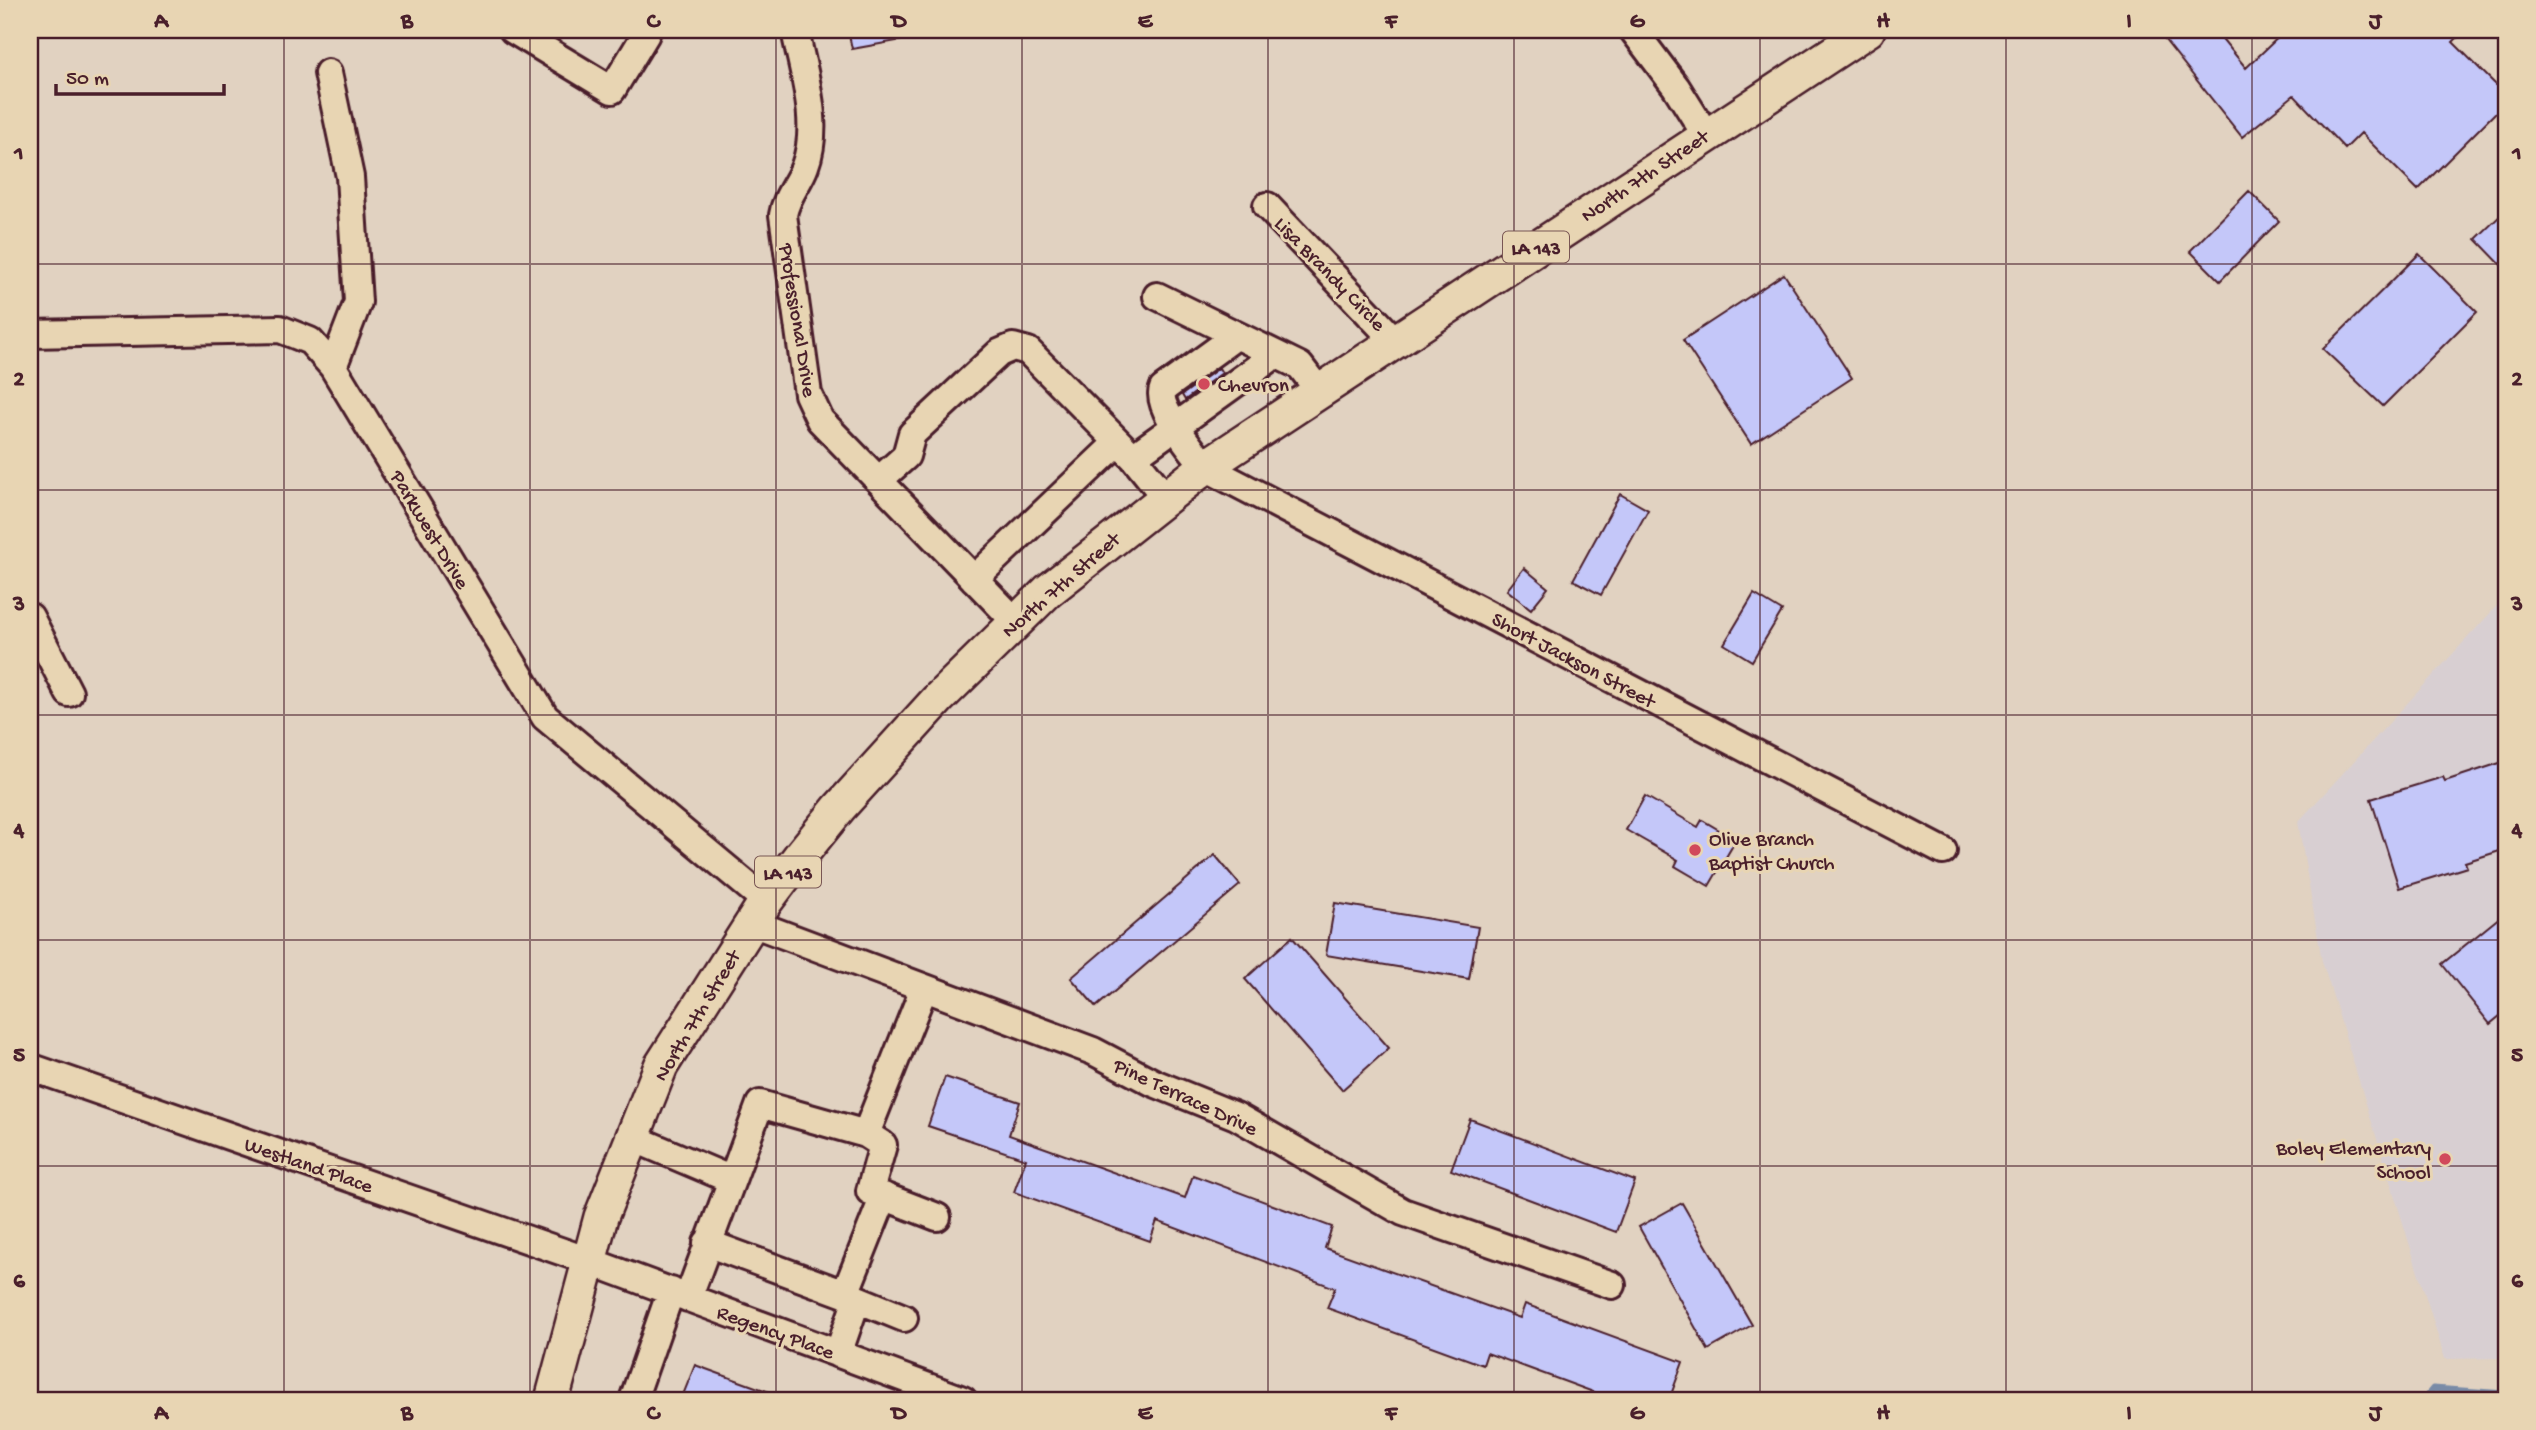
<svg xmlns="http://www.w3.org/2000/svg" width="2536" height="1430" viewBox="0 0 2536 1430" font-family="'Gochi Hand',sans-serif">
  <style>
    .built { fill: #d8cfd2 }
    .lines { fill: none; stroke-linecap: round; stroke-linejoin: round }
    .stream { stroke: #798ba7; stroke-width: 7 }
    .building { fill: #c4c7f9; stroke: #4a1f2b; stroke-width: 2 }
    .minor-casing { stroke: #4a1f2b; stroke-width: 32 }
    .major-casing { stroke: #4a1f2b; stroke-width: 38 }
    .minor { stroke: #e8d5b3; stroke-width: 26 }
    .major { stroke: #e8d5b3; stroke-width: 33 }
    .grid { fill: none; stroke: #4a1f2b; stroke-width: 2; stroke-opacity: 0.55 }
    .poi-dot { fill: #d1495b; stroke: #e8d5b3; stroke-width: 2.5 }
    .labels { text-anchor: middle; stroke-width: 6; stroke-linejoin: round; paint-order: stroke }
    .shield { fill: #e8d5b3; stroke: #795654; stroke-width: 2 }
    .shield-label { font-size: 19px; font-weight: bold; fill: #4a1f2b }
    .street-label { font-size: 21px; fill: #4a1f2b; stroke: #e8d5b3 }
    .poi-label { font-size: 21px; fill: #4a1f2b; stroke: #e8d5b3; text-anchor: start }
    .neatline { fill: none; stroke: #4a1f2b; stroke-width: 2.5 }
    .grid-label { font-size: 23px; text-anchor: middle; font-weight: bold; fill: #4a1f2b }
  </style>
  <rect width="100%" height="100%" fill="#e1d2c1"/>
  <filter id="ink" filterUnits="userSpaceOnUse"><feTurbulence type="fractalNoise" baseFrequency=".0143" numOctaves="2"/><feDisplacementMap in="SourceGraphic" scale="14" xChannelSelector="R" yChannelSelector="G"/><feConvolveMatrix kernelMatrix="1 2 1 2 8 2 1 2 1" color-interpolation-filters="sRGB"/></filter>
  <g filter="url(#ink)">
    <path class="built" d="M2506,596v762l-61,1 -123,-398 -24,-139z"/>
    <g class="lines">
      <path class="stream" d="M2424,1400l9,-11 73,5"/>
    </g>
    <path class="building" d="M848,30h59l1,9 -56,10z
      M2157,30h58l31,38 40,-38h179l-12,12 53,53v7l-88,88 -57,-57 -16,16 -51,-54 -52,42z
      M2249,191l30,30 -59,60 -30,-30z
      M2506,210v60l-30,-31z
      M2419,254l58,58 -94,94 -60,-57z
      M1784,274l68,104 -101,66 -68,-104z
      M1219,368l3,5 -37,27 -3,-5z
      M1620,494l28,16 -47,85 -28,-15z
      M1524,568l24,20 -17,21 -24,-19z
      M1754,594l28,17 -30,50 -28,-17z
      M2506,761v88l-41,13 2,5 -68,21 -28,-89 72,-22 2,4z
      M1645,796l53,31 4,-7 34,20 -27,46 -34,-20 3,-6 -52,-30z
      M1215,855l25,30 -144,122 -25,-29z
      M1335,903l143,24 -9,52 -143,-24z
      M2506,912v99l-16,13 -48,-60z
      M1292,937l97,111 -47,42 -97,-111z
      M945,1077l75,25 -11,33 176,63 8,-23 139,52 -7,21 195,70 5,-14 158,58 -14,38h-54l-128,-47 -4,12 -156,-57 8,-20 -178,-67 -7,20 -136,-49 12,-33 -98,-33z
      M1470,1119l165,62 -19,51 -165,-62z
      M1682,1203l70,122 -44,25 -69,-123z
      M695,1365l91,33v2h-105z"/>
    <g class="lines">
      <g class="minor-casing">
        <path id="minor" d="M513,30l99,60 34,-56 -5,-4
          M795,30c8,42 26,93 10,136 -6,17 -19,30 -22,49l25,179 12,26 195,201
          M1633,30l43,57 30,48
          M328,73l22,104 8,125 -25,65
          M1267,206l128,135
          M1157,296l143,70 19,25
          M30,334l250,-5 30,12 23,26 212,350 221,184
          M1233,334l-4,7 -66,48c-8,18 31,62 42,78l738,384
          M1133,457l135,-97 2,-8
          M879,480l27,-24 6,-22 87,-81 14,-6 15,4 105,106 32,40
          M974,579l144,-137
          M30,617l39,76
          M752,923l341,128 61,32 82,33 167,96 209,73
          M30,1067l559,194 374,139
          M866,1134l17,11 -13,46 67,26
          M633,1138l99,42 28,-76 106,30 58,-146
          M884,1196l-39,98 59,24
          M707,1243l138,51
          M688,1298l44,-118
          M838,1354l19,-55
          M633,1400l38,-109"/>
      </g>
      <g class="major-casing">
        <path id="major" d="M552,1400l49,-183 60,-151 105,-165 34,-45 39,-48 100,-110 109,-107 157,-124 663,-437"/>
      </g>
      <use href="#minor" class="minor"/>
      <use href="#major" class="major"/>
    </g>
  </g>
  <path class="grid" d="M284,30v1370M530,30v1370M776,30v1370M1022,30v1370M1268,30v1370M1514,30v1370M1760,30v1370M2006,30v1370M2252,30v1370M30,264h2476M30,490h2476M30,715h2476M30,940h2476M30,1166h2476"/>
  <g class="poi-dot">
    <circle cx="1204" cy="384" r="7"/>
    <circle cx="1695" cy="850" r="7"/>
    <circle cx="2445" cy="1159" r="7"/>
  </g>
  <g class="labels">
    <g class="shield">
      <rect x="1503" y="231.5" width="66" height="31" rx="5"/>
      <rect x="755" y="856.5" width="66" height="31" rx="5"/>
    </g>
    <g class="shield-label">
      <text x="1536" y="254">LA 143</text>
      <text x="788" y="879">LA 143</text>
    </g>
    <g class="street-label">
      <text transform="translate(1644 175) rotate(-34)" y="7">North 7th Street</text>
      <text transform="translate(1331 273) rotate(46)" y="7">Lisa Brandy Circle</text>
      <text transform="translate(799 320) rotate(81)" y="7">Professional Drive</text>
      <text transform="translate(431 529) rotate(59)" y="7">Parkwest Drive</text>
      <text transform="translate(1060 584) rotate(-41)" y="7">North 7th Street</text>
      <text transform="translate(1574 659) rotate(28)" y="7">Short Jackson Street</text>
      <text transform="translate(696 1015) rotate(-59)" y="7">North 7th Street</text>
      <text transform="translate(1186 1096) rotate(25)" y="7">Pine Terrace Drive</text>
      <text transform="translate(309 1164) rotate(19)" y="7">Westland Place</text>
      <text transform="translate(776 1331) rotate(20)" y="7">Regency Place</text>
    </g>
    <g class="poi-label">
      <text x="1218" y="391">Chevron</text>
      <text x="1709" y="845">Olive Branch<tspan x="1709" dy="24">Baptist Church</tspan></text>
      <text x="2431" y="1154" text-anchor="end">Boley Elementary<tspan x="2431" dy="24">School</tspan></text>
    </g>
  </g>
  <rect width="2536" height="1430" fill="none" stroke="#e8d5b3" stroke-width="77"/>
  <path d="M56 84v10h168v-10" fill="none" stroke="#4a1f2b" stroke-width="3.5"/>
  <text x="66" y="84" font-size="21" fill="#4a1f2b" stroke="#e8d5b3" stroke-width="5" paint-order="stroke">50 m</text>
  <rect x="38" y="38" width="2460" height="1354" class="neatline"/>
  <g class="grid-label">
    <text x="161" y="27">A</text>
    <text x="407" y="27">B</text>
    <text x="653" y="27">C</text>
    <text x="899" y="27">D</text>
    <text x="1145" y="27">E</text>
    <text x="1391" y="27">F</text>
    <text x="1637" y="27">G</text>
    <text x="1883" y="27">H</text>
    <text x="2129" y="27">I</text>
    <text x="2375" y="27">J</text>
    <text x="19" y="159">1</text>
    <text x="2517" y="159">1</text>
    <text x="19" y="385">2</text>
    <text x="2517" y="385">2</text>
    <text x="19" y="610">3</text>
    <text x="2517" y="610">3</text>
    <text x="19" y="836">4</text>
    <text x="2517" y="836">4</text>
    <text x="19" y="1061">5</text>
    <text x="2517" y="1061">5</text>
    <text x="19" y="1287">6</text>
    <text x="2517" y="1287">6</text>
    <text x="161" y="1419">A</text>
    <text x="407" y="1419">B</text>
    <text x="653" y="1419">C</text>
    <text x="899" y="1419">D</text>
    <text x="1145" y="1419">E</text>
    <text x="1391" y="1419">F</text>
    <text x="1637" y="1419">G</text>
    <text x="1883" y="1419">H</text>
    <text x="2129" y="1419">I</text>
    <text x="2375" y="1419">J</text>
  </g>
</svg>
